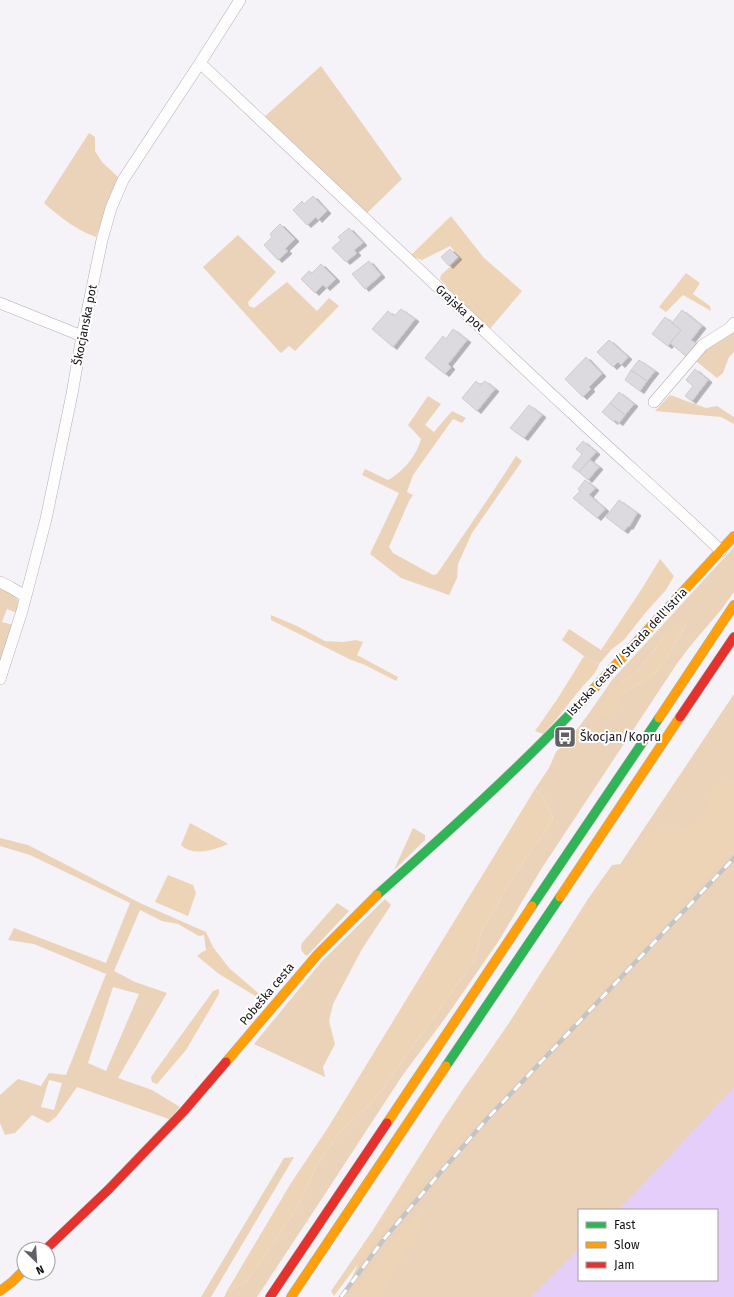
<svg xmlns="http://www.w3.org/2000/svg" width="734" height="1297" viewBox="0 0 734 1297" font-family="'Fira Sans',sans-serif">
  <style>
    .green { fill: #ebd3b9; fill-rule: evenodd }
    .forest { fill: #eed4b7 }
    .water { fill: #e6cefb }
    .building { fill: #dcdadf; stroke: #ceccd0; filter: url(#shadow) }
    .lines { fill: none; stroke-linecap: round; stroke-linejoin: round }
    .street-casing { stroke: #b2afb4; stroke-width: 12 }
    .fast-casing { stroke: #b2afb4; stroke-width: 10 }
    .slow-casing { stroke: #b2afb4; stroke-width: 10 }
    .jam-casing { stroke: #b2afb4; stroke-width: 10 }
    .street { stroke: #fefdfe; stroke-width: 11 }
    .fast { stroke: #30b455; stroke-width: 9 }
    .slow { stroke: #ff9f0a; stroke-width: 9 }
    .jam { stroke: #e5322d; stroke-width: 9 }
    .rail-casing { stroke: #c5c4c5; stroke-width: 4.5 }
    .rail { stroke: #fff; stroke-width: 3; stroke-dasharray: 9; stroke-linecap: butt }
    .labels { text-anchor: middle; stroke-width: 4; stroke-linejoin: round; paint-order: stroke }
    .street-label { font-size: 12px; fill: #131114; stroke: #fff }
    .poi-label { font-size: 12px; fill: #131114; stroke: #fff; text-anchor: start }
  </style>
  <defs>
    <filter id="shadow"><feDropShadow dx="4" dy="2.5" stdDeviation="0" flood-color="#0004"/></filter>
  </defs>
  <rect width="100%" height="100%" fill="#f5f2f8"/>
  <path class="green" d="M321,66l81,113 -37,36 -102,-97z
    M89,133l6,4v14l7,11 17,16 -12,27 -11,32c-20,-7 -36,-20 -52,-34z
    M238,235l38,37 -28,30 1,4 5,2 33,-26 30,29 12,-13 10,8 -44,45 -6,-5 -8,7 -5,-5 -73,-81z
    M734,329v23l-5,5 -6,16 -6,5 -21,-17 13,-15z
    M670,395l36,13 11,-2 17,11v7l-13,-7 -66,-6z
    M428,396l13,8 -16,21 9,7 18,-21 14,7 -4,5 -9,-4 -40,56 -6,17 6,3 -4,6 -20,46 4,6 40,22 4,-1 55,-81 24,-37 6,5 -50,72 -14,31 -1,14 -8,17 -48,-17 -31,-24 29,-61 -37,-18 3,-6 23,11c15,-8 29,-25 33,-41l-13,-14z
    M734,547v45l-13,18 -30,35 -15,20 -136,206 -40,68 -54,78 -44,59 -77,118 -68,103h-33l3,-6 17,-7 20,-27 35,-52 18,-40 22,-31 33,-32 11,-13 93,-131 5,-26 14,-23 11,-21 27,-41 11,-13 9,-16 -9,-20 -9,-9 14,-21 7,-16 19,-20 12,-16 25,-36zM687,622c-10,18 -20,42 -37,55 -10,8 -23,10 -31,21l2,-16 18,-12 24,-32z
    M0,586l10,6 8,8 -1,13 -10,-4 -5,13 12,3 -14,45z
    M569,629l32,21 11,-1 -13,15 -15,-8 -22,-16z
    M734,694v603h-390l23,-55 94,-150 87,-120zM579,1210h138v70h-138z
    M413,828l12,7v5l-31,30z
    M0,838l28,7 112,58 66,29 7,15 -7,3 -2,-15 -5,1 -21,-12 -16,-3 -22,-11 -26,61 21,11 32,11 -49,85 34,12 28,17 -11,12 -92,-32 -21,30 -8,6 -16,-8 -17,18 -10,2 -5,-12v-28l18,-16 23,7 8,-13 17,2 40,-101 -72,-30 -26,-4 6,-12 92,35 24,-60 -100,-48 -30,-9zM113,987l26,7 -33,77 -18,-8zM49,1080l13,3 -8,27 -13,-3z
    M385,899l6,6 -29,44 -29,55 -4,17 6,23 -12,23 2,10 -71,-33 68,-83z
    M337,903l12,8 -42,45c-6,-4 -7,-7 -5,-13z
    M294,1157l-83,140h-10l83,-139z"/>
  <path class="forest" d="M451,216l33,42 38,33 -33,39 -25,-24 -24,-27 1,-4 19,-17 -10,-12 -28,14 -12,-4z
    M686,273l14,10 -7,11 17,12 1,5 -28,-16 -17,17 -7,-5z
    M660,559l14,17 -8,14 -20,22 -22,28 -12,9 -11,1 42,-63z
    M271,615l26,11 28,15 18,1 13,-2 7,2 -6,13 41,22 -2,4 -31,-16 -16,-6 -78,-39z
    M682,619h4l1,3c-10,18 -20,42 -37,55 -10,8 -23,10 -31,21 1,15 -8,18 -22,19l-1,-4 25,-31 18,-12 24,-32z
    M584,656l15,8c-2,9 -10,15 -16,22 -14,16 -25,33 -40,48l-8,-3 23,-33z
    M734,778v72l-57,59 -37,41 -211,224 -50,62 -45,60 -3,-5 42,-61 72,-114 64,-93 79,-124 24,-34 11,-1 17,-13 5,-17 5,-2 15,-2 8,2 19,-6 10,-6 5,-12 4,-15 5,-6 10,-6z
    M535,789l9,9 9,20 -9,16 -11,13 -27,41 -11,21 -14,23 -5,26 -93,131 -11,13 -33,32 -22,31 -18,40 -35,52 -20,27 -17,7 64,-108 38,-57z
    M190,823l35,19 3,2c-14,6 -35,13 -47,1z
    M168,875l25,10 3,8 -8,23 -33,-14z
    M213,947l16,21 34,29h-6l-38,-23 -22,-18 5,-4z
    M219,989v5l-33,56 -29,34 -5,-2 -1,-5 62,-86z
    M423,1205l-3,20 -34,62 -4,10h-31c22,-33 49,-61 72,-92z"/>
  <path class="water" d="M734,1087v210h-203l48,-48v31h138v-70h-99l33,-34z"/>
  <path class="building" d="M313,196l14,15 -9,9 -2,-3 -9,8 -14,-15 9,-9 2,3z
    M280,224l15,15 -10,10 3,2 -10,9 -14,-15 8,-8 -2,-3z
    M349,228l14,15 -9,7 3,3 -11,9 -14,-14 9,-8 -3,-3z
    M450,249l8,8 -9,9 -8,-9z
    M369,261l12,14 -16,14 -13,-15z
    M321,264l15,15 -10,9 -3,-3 -8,8 -14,-14 8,-8 3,2z
    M401,309l14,10 -22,28 -21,-18 16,-18 6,5z
    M682,310l20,16 -11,14 6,4 -10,13 -17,-14 11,-13 -9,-7z
    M665,317l16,13 -13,16 -16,-12z
    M453,329l14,11 -19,24 3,3 -6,7 -20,-16 18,-22 3,3z
    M609,340l19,17 -7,8 -3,-3 -5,5 -16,-15z
    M586,357l16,17 -13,13 2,2 -8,8 -18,-18z
    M639,360l16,11 -8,10 -16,-11z
    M695,369l13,11 -16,21 -7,-5 8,-10 -7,-6z
    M631,370l16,11 -7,10 -15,-11z
    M476,381l4,4 5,-4 10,8 -18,22 -15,-13z
    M619,392l15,12 -9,11 -15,-12z
    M610,403l15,12 -6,8 -4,-3 -1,2 -12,-10z
    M529,405l13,10 -18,23 -14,-10z
    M583,441l13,11 -17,20 -7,-5 10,-13 -6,-5z
    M590,460l9,7 -11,13 -9,-8z
    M585,480l10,8 -6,7 16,14 -8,9 -24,-20 7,-7 -2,-2z
    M619,500l18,13 -8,14 -1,-1 -4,5 -18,-14z"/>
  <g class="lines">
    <g class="street-casing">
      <path id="street" d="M200,63c125,119 250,237 376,354 48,45 98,88 145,134
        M0,303l82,33
        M654,402l49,-57 27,-17 4,-5
        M0,582l10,5 15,9
        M0,679l22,-68 24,-92 26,-125 10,-58 20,-96 9,-32 12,-28 77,-117 40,-63"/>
    </g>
    <g class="fast-casing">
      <path id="fast" d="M377,895c72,-64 145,-129 211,-200
        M532,906l127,-188
        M446,1066l114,-169"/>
    </g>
    <g class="slow-casing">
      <path id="slow" d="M588,695l146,-159
        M659,718l75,-113
        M560,897l120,-180
        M226,1062l91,-107 60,-60
        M387,1123l145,-217
        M0,1291l12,-9 12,-12
        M291,1297l155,-231"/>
    </g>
    <g class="jam-casing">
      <path id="jam" d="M680,717l54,-80
        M46,1249l63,-60 75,-78 42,-49
        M270,1297l117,-174"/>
    </g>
    <use href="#street" class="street"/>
    <use href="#fast" class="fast"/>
    <use href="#slow" class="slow"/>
    <use href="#jam" class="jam"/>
    <g class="rail-casing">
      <path id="rail" d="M341,1297l43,-58 43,-51 59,-68 248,-262"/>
    </g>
    <use href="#rail" class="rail"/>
  </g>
  <defs>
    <g id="bus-square" transform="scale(1.15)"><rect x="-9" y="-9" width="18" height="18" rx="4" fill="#626064" stroke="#fff"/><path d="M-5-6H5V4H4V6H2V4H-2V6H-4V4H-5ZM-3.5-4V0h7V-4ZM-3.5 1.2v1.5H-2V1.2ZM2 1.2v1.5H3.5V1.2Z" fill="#fff"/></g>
  </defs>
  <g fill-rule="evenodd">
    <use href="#bus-square" x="565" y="737"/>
  </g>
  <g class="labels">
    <g class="street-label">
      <text transform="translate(460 308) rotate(43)" y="4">Grajska pot</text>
      <text transform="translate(85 325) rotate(-79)" y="4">Škocjanska pot</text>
      <text transform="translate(627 652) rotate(-47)" y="4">Istrska cesta / Strada dell'Istria</text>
      <text transform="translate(267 994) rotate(-50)" y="4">Pobeška cesta</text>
    </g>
    <g class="poi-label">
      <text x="580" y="741">Škocjan/Kopru</text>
    </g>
  </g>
  <rect x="578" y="1209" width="140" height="72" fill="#ffffff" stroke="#a1a0a1"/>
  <rect x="586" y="1222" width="20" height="6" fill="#30b455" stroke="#a1a0a1"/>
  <text x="614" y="1229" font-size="12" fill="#131114">Fast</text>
  <rect x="586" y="1242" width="20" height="6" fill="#ff9f0a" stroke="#a1a0a1"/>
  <text x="614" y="1249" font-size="12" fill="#131114">Slow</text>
  <rect x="586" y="1262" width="20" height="6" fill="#e5322d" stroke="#a1a0a1"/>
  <text x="614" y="1269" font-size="12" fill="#131114">Jam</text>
  <g transform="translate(36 1261) rotate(155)"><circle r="19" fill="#ffffff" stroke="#a1a0a1"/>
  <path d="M0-3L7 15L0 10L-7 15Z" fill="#626064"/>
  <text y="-6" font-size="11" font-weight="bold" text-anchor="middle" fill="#131114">N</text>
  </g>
</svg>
